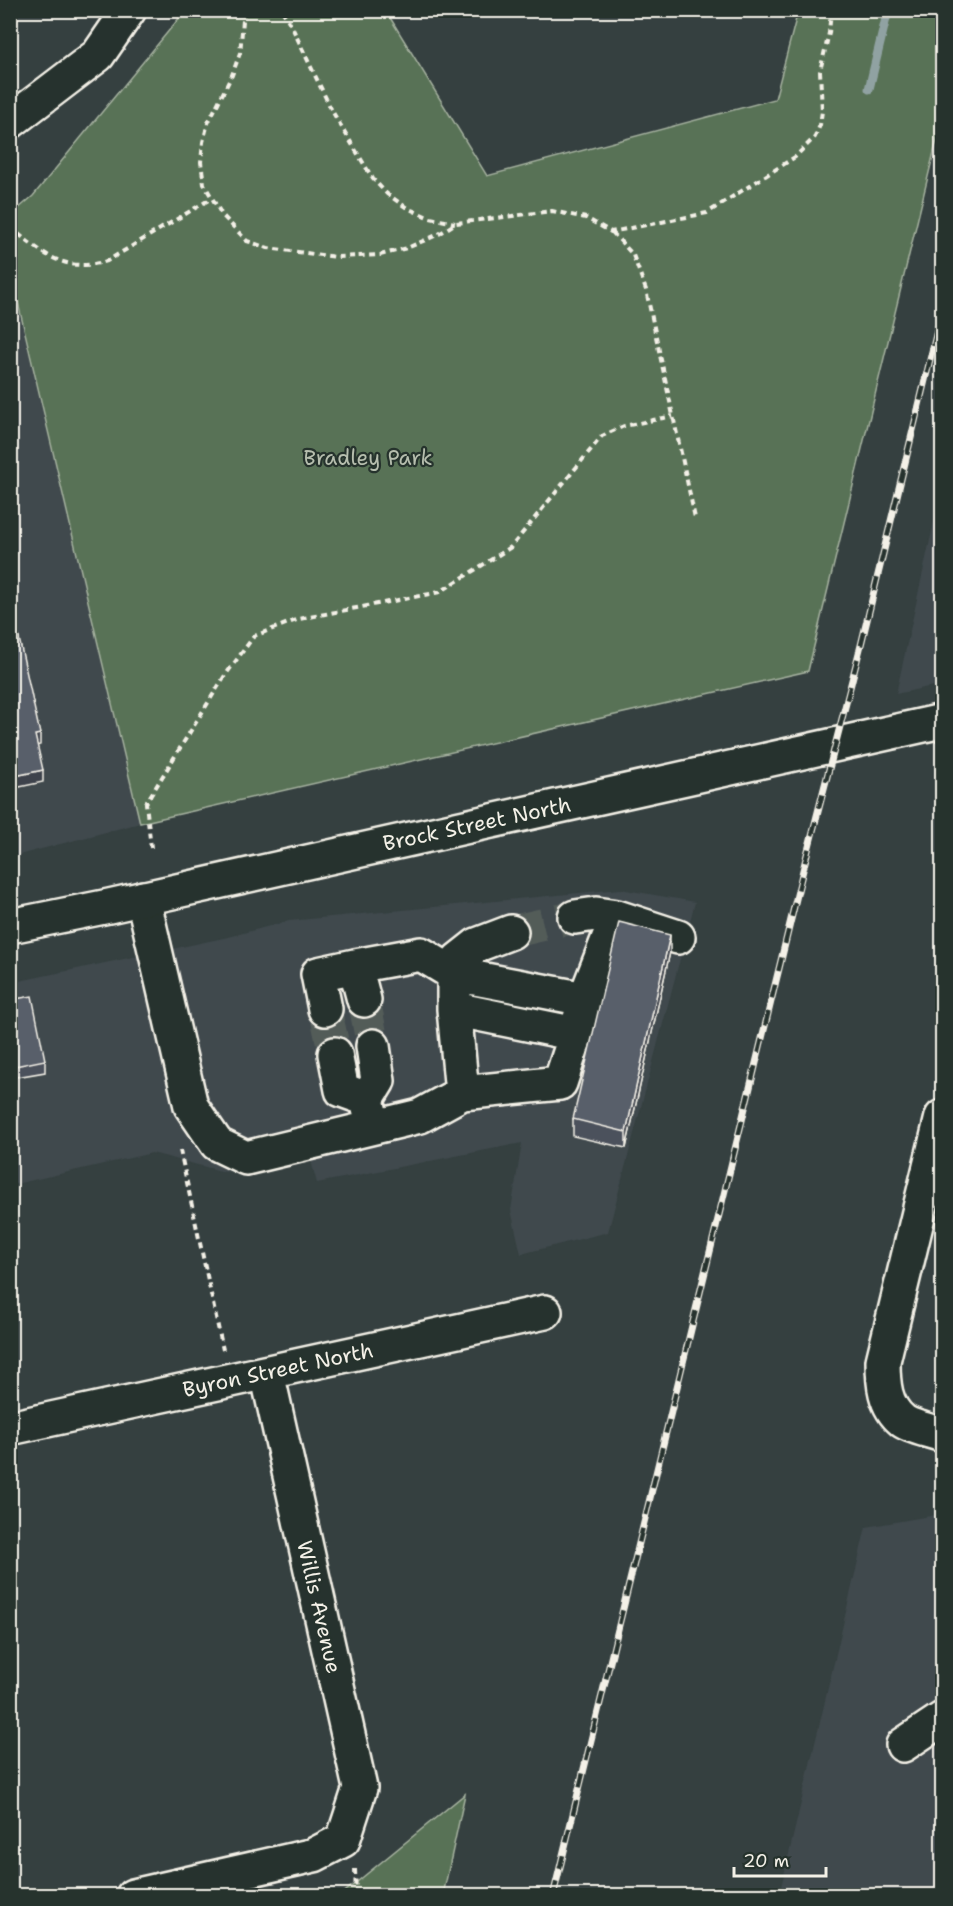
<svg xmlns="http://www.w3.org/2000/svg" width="953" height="1906" viewBox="0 0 953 1906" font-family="'Shantell Sans',sans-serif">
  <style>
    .built { fill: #40494d }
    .green { fill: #597257; stroke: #a6b2a0; stroke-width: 1.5 }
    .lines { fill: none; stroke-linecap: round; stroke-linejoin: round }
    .stream { stroke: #90a2a2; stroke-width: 9 }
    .minor-tunnel { stroke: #525b59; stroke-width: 33; stroke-dasharray: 33 16; stroke-linecap: butt }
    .minor-casing { stroke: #f4f1e8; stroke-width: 38 }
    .major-casing { stroke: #f4f1e8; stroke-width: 38 }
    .path { stroke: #f4f1e8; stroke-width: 4; stroke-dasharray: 6 4.5; stroke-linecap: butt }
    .minor { stroke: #26332d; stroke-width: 33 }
    .major { stroke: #26332d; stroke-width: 33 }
    .rail-casing { stroke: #f4f1e8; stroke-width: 7 }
    .rail { stroke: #26332d; stroke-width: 4.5; stroke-dasharray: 14; stroke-linecap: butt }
    .wall { fill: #4c515c; stroke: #f4f1e8; stroke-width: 1.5 }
    .shaded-wall { fill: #3e424b; stroke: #f4f1e8; stroke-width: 1.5 }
    .building { fill: #585e6b; stroke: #f4f1e8; stroke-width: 1.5 }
    .labels { text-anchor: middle; stroke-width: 4.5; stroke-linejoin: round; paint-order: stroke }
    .park-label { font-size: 21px; fill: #b6beae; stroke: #26332d }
    .street-label { font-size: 21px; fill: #f4f1e8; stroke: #26332d }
  </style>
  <rect width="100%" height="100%" fill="#354040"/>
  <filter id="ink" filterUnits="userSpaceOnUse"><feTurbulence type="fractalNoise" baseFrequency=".0167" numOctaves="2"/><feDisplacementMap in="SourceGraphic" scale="12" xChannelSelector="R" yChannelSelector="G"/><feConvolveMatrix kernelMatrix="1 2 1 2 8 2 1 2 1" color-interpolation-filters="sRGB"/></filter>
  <g filter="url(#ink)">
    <path class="built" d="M10,273l130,550 -129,34h-1z
      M942,486v198l-46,10z
      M620,889l75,13 -87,330 -87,22 -10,-44 11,-67 -205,40 -6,-22 -86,11 -73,-19 -141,32 -1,-202 214,-45 65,-17z
      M942,1514v381l-163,1 87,-369z"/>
    <path class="green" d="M185,11h201l101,165 288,-77 23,-88h144v108l-134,552 -668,152 -129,-550v-58l22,-19z
      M465,1794l-22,101h-102z"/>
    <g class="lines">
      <path class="stream" d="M869,89l19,-79"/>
      <path class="minor-tunnel" d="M511,932l64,-15
        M364,1000l9,46
        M325,1009l10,45"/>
      <g class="minor-casing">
        <path id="minor" d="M10,122l88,-67 31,-45
          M143,898l48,208 26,38 29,14 174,-42 42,-23 -8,-84v-35l131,25 32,-82 61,20
          M575,917l21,-3 21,3
          M364,1000l-9,-34 66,-12 33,20 4,-14 19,-15 34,-13
          M325,1009l-7,-35 37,-8
          M454,1009l122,25
          M335,1054l7,36 25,9
          M462,1093l98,-10 16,-49 9,-35
          M942,1117l-59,244c0,21 1,45 20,60 8,6 29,10 39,14
          M373,1127l-6,-28 11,-18 -5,-35
          M10,1428l535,-116
          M903,1745l39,-26
          M133,1896l181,-41 29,-15 17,-52 -93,-415"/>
      </g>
      <g class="major-casing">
        <path id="major" d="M10,926l99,-20 833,-185"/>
      </g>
      <path class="path" d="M244,10l-4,43 -8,22 -24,48 -5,19 -2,20 3,22 18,31 25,26 21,7 68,9 44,-2 27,-7 32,-14 17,-11 96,-12 34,7 25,14 96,-19 88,-56 20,-20 5,-12 2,-14 -2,-40 9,-38 2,-23
        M282,10l9,15 41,86 41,68 14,15 20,14 23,10 25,5
        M10,227c32,26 54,47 97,34l105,-63
        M612,232l21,23 13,35 49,228
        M151,848l-5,-45 78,-126 30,-41 45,-17 141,-27 71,-45 91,-111 22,-10 49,-10
        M180,1150l43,200
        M355,1869l1,27"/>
      <use href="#minor" class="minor"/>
      <use href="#major" class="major"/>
      <g class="rail-casing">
        <path id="rail" d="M553,1896l251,-1030 57,-221 81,-335"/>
      </g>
      <use href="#rail" class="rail"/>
    </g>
    <path class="wall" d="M670,952l-44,196 -53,-12v-17z
      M10,1000l35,60v12l-35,6z"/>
    <path class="shaded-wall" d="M40,734v11l-5,1v-11z
      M43,770v12l-33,7v-12z
      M670,935v17l-44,196v-16z"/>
    <path class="building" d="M10,597l30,137 -5,1 8,35 -33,7z
      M619,922l51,13 -44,197 -53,-13z
      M32,996l13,64 -35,7v-67z"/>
  </g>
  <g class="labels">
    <g class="park-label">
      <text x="368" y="465">Bradley Park</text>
    </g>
    <g class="street-label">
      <text transform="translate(477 824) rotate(-12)" y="7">Brock Street North</text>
      <text transform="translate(278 1370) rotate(-12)" y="7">Byron Street North</text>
      <text transform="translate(319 1607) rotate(77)" y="7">Willis Avenue</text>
    </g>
  </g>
  <rect width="953" height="1906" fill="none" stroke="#26332d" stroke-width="36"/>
  <rect x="18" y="18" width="917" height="1870" fill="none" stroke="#f4f1e8" stroke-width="2" filter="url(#ink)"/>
  <path d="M734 1867v9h92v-9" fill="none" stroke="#f4f1e8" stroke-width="3"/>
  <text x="743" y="1867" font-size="18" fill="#f4f1e8" stroke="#26332d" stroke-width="4.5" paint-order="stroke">20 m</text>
</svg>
